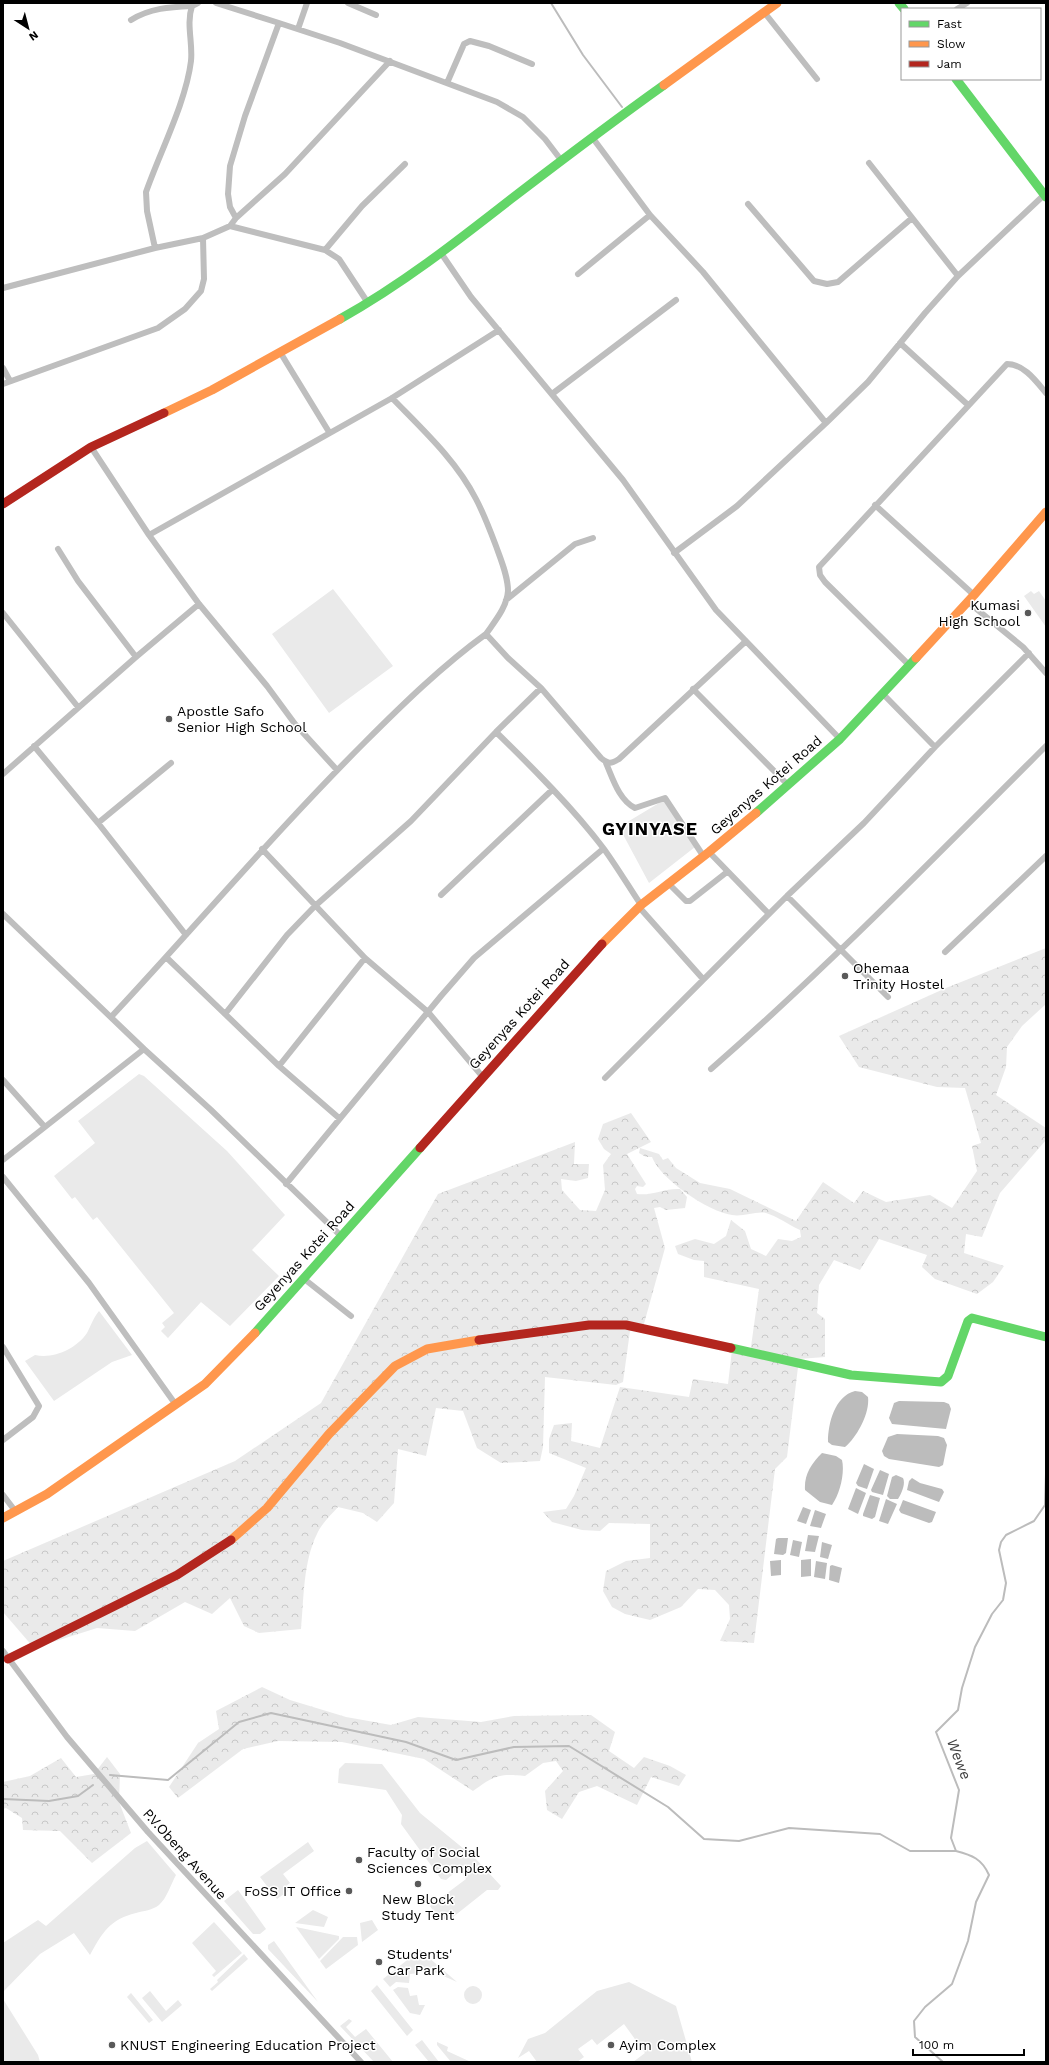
<svg xmlns="http://www.w3.org/2000/svg" width="1049" height="2065" viewBox="0 0 1049 2065" font-family="'Work Sans',sans-serif">
  <style>
    .green { fill: #eaeaea }
    .forest { fill: url(#forest-crowns) }
    .water { fill: #bcbcbc }
    .lines { fill: none; stroke-linecap: round; stroke-linejoin: round }
    .stream { stroke: #bcbcbc; stroke-width: 2 }
    .street { stroke: #bebebe; stroke-width: 6 }
    .fast { stroke: #63d668; stroke-width: 9 }
    .slow { stroke: #ff974d; stroke-width: 9 }
    .jam { stroke: #b3261e; stroke-width: 9 }
    .poi-dot { fill: #595959; stroke: #fff; stroke-width: 1.5 }
    .labels { text-anchor: middle; stroke-width: 3; stroke-linejoin: round; paint-order: stroke }
    .poi-label { font-size: 14px; fill: #000; stroke: #fff; text-anchor: start }
    .street-label { font-size: 14px; fill: #000; stroke: #fff }
    .water-label { font-size: 15px; font-style: italic; fill: #404040; stroke: #fff }
    .district-label { font-size: 18px; font-weight: bold; letter-spacing: 1px; fill: #000; stroke: #fff }
  </style>
  <defs>
    <pattern id="forest-crowns" width="20" height="18" patternUnits="userSpaceOnUse"><rect width="20" height="18" fill="#eaeaea"/><path d="M2 6a3 3 0 1 1 6 0M12 15a3 3 0 1 1 6 0" fill="none" stroke="#c7c7c7"/></pattern>
  </defs>
  <rect width="100%" height="100%" fill="#fff"/>
  <path class="green" d="M333,589l60,77 -64,47 -57,-79z
    M1031,591l3,3 5,-3 7,10v26l-22,-31z
    M664,800l31,47 -46,36 -30,-56z
    M139,1074l5,2 83,75 58,64 -33,35 27,26 -49,50 -29,-24 -33,36 -7,-7 4,-4 -3,-4 12,-10 -77,-96 -4,3 -18,-23 -3,2 -18,-23 41,-33 -17,-22z
    M99,1311l33,44 -20,7 -58,39 -29,-40 10,-6c19,4 41,-6 52,-22 4,-7 6,-15 12,-22z
    M345,1763l37,1 38,49 55,45 26,28 -3,4h-11l-39,31 -12,-6 -6,-9 36,-27 -7,-10 -13,11 -5,-1 -40,-55 1,-9 -16,-25 -48,-7 1,-14z
    M147,1841l29,34c-5,9 -9,23 -17,30 -6,5 -16,6 -23,8 -26,6 -34,20 -46,42l-16,-22 -34,21 -37,38v-49l35,-23 8,6 89,-78z
    M308,1842l6,9 -31,23 7,9 -5,4 3,4 -11,8 -17,-22z
    M238,1890l28,39 -6,5h-7l-29,-33z
    M313,1910l15,7 -4,10 -29,-4z
    M372,1920l6,10 -16,12 -2,-19z
    M214,1922l28,31 -28,24 -2,-2 4,-4 -24,-28z
    M296,1927l43,9v3l-20,20z
    M343,1937h14l1,8 -32,24 -6,-8z
    M274,1941l44,61 -50,-53v-4z
    M420,1950l37,32 -36,-16 -2,7 -9,1 -1,9 -13,-1 -6,5 -7,-8z
    M244,1954l4,5 -36,32 -2,-2 8,-7 -1,-2z
    M629,1982l47,24 16,56h-44l-2,-1 -13,1 12,-9 -21,-29 -27,21 -5,-6 -14,10 6,8 -7,5h-40l-8,-11 -11,7 10,-19 17,-6 52,-42z
    M377,1985l36,45 -6,6 -36,-45z
    M464 1995a9 9 0 1 1 18 0a9 9 0 1 1-18 0Z
    M398,1987l10,1 2,8 7,-1 2,10h6l-5,10 -10,-2 -17,-23z
    M150,1991l16,20 12,-11 4,5 -20,17 -20,-24z
    M131,1993l22,27 -4,3 -22,-26z
    M3,1999l35,56 2,7h-37z
    M349,2019l3,2 -6,6 9,10 11,-8 27,33h-19l-34,-36z
    M422,2040l17,22h-10l-14,-17z
    M437,2042l11,5 -1,4 24,11h-20l-14,-17z"/>
  <path class="forest" d="M1046,948v56l-24,22 -15,21 -1,20 -10,28 50,33v12l-46,53 -18,44 -16,-3 -2,19 40,13 -11,16 -16,12 -42,-15 -13,-12 5,-12 -48,-16 -19,31 -26,-10 -15,25 -2,28 8,6v38l-26,2 -12,98 -12,12 -21,174 -34,-2 10,-22 -1,-14 -14,-15 -17,-1 -17,18 -31,13 -25,-6 -13,-7 -9,-16 3,-20 20,-10 24,-3v-34l-41,-1 -9,8 -18,-1 -30,-8 -9,-10 23,-3 8,-13 12,-28 -37,-15v-14l5,-14 18,-2 -1,18 29,7 20,-61 69,10 4,-18 35,5 4,-34 18,4 9,-65 -55,-12v-16l-10,-1 -16,-6 -3,-8 20,-7 19,5 12,-8 5,-16 14,11 6,18 15,7 12,-17 14,2 9,-4 -1,-7c-11,-5 -23,-14 -34,-17 -10,-2 -23,4 -34,2 -23,-3 -72,-36 -80,-58h-6l-7,-4 1,-5 19,6 4,6 5,-2 8,10 24,15 30,6 66,32 27,-39 31,21 9,-12 23,11 44,-7 22,13 25,-37 -5,-25 9,-3 -16,-55 -28,-1 -78,-20 -20,-31 107,-48z
    M631,1113l20,29 -24,12 19,30 -3,3 -6,-1 -2,3 2,5c15,2 28,-6 43,-5l7,8 -2,11 -19,2 -6,-3 -6,1 11,40 -23,83h-12l-7,51 -7,3 -71,-8 -2,70 -3,14 -39,2 -24,-15 -14,-37 -27,-3 -10,48 -28,-7 -4,54 -17,19 -14,-9 -25,-6c-7,8 -17,17 -21,27 -14,28 -13,65 -16,95l-42,4 -15,-7 -14,-28 -18,16 -27,-12 -50,29 -38,-3 -63,20 -31,-36v-51l232,-100 86,-58 117,-209 137,-52 -1,22h15l-1,14 -12,3 -15,-2 1,11 18,20 16,1 9,-21 -2,-25 8,-11 -7,-5 -6,-10 5,-15z
    M262,1687l28,13 56,17 45,8 27,-8 63,5 33,-6 77,-1 24,17 -6,19 25,17 10,-11 26,9 16,9 -7,11 -28,-9 -14,28 -40,-19 -18,6 -17,27 -15,-9 -2,-19 18,-20 -7,-10 -13,2 -18,13c-27,-3 -31,0 -52,15l-49,-32 -82,-17 -64,-1 -35,8 -65,49 -9,-11 29,-44 21,-14 -3,-18z
    M107,1757l13,17 -1,28 12,31 -39,30 -32,-32 -37,-1 -1,-12 -16,-10 -3,1v-27l27,-6 31,-18 15,19 18,-3z"/>
  <path class="water" d="M855,1391l7,1 6,5c2,16 -11,40 -23,50l-13,-2 -4,-3c0,-19 7,-46 27,-51z
    M899,1401l45,1 5,2 2,5 -5,20 -54,-5 -3,-6 5,-15z
    M897,1434l41,2 6,2 3,7 -4,20 -4,2 -50,-8 -5,-3 -2,-5 6,-14z
    M822,1453l14,3 6,4c3,13 -2,34 -10,45l-12,-3 -15,-12c-1,-15 6,-26 17,-37z
    M864,1464l10,5 -7,20 -9,-3 -2,-3z
    M880,1470l9,4 -6,21 -11,-3 -1,-2z
    M896,1475l7,3c3,6 -2,16 -5,21h-8l-3,-3 5,-19z
    M912,1478l8,5 22,6 2,3 -5,10 -32,-12 2,-9z
    M856,1488l10,5 -8,21 -10,-5z
    M870,1495l10,3 -5,19 -3,2 -9,-3v-2z
    M886,1499l11,5 -9,20 -9,-3z
    M903,1500l33,12 -4,10 -3,1 -28,-10 -2,-3z
    M803,1507l8,3 -5,14 -9,-3z
    M815,1510l11,4 -5,14 -11,-2z
    M808,1535l11,1 -4,16 -10,-1z
    M778,1538h10l-2,15 -3,2 -9,-1 2,-15z
    M793,1540l9,2 -3,15 -9,-2z
    M822,1542l10,3 -4,14 -8,-2z
    M811,1559v17l-10,1v-17z
    M781,1560v15l-10,1 -1,-15z
    M816,1561l11,2 -2,16 -11,-2z
    M832,1565l10,3 -3,15 -10,-3 1,-14z"/>
  <g class="lines">
    <path class="stream" d="M551,3l32,52 39,52
      M110,1775l58,5 71,-58 32,-9 135,29 50,18 58,-13 55,-1 99,61 36,32 35,2 50,-13 91,6 30,17h46
      M3,1799l46,2 29,-5 15,-11
      M943,2062l-28,-25 -1,-16 11,-14 27,-23 16,-43 8,-39 13,-27c-7,-16 -17,-20 -33,-24l-5,-13 8,-48 -23,-58 22,-22 4,-22 13,-41 17,-33 11,-14 3,-17 -7,-33 2,-8 5,-7 28,-14 11,-16 1,-31"/>
    <path class="street" d="M216,3l63,20
      M348,3l28,12
      M957,9l10,-6
      M764,12l53,67
      M131,20c19,-12 39,-13 61,-14
      M298,29l9,-26
      M447,83l17,-39 6,-3 19,5 43,18
      M592,137l58,78 53,57 123,151
      M869,163l89,113
      M748,204l66,77 13,3 11,-2 74,-64
      M236,218l-6,-11 -2,-13 2,-28 15,-50 34,-93 61,20 157,59 26,15 22,22 16,21
      M230,226l6,-8 49,-44 105,-113
      M155,248l-8,-37 -1,-19c14,-40 40,-90 45,-131 2,-18 -5,-37 1,-55l6,-3
      M325,250l37,-44 43,-42
      M441,253l30,44 152,183 93,130 124,129
      M578,274l72,-59
      M3,288l152,-40 48,-10 27,-12 95,24 14,9 29,44
      M900,343l68,62
      M280,352l49,80
      M3,368l7,13
      M3,384l155,-56 27,-19 16,-18 3,-12 -1,-41
      M552,394l124,-94
      M392,398c30,31 64,62 84,101 8,15 14,31 20,47 5,14 12,30 12,45 -1,16 -13,30 -22,43
      M91,447l58,88 50,69 68,82 28,38 42,46
      M875,505l99,90
      M149,535l243,-137 107,-68
      M58,549l20,32 58,76
      M674,553l63,-47 89,-83 42,-41 57,-69 33,-37 86,-81
      M506,600l69,-56 18,-6
      M968,602l55,45 23,26
      M3,613l75,94
      M909,665l-84,-83 -5,-7 -1,-8 188,-203c17,0 29,17 39,29
      M693,689l95,96
      M883,694l52,53
      M496,732c37,36 77,76 108,117 13,18 25,38 37,56
      M34,746l64,77 88,112
      M606,763c7,16 13,37 29,45l30,-10 39,59
      M3,774l133,-117 63,-53
      M98,823l73,-60
      M262,849l103,109 63,54 54,64
      M709,852l60,62
      M669,884l17,17h4l37,-29
      M441,895l111,-105
      M787,896l101,101
      M639,907l64,72
      M3,914l141,135 67,61 130,126
      M945,952l101,-96
      M167,958l112,108 60,52
      M225,1014l62,-79 28,-29 96,-85 85,-89 45,-44
      M111,1017c85,-91 165,-186 254,-275 38,-38 77,-76 121,-108l22,24 33,30 60,70c7,6 10,6 18,1l127,-118
      M279,1066l86,-108
      M711,1069c117,-102 225,-213 335,-323
      M605,1078l182,-182 77,-73 71,-76 94,-94
      M3,1080l41,46
      M3,1160l141,-111
      M3,1177l86,106 87,122
      M286,1184l155,-188 33,-38 129,-109
      M303,1278l48,38
      M3,1347l36,59 -6,11 -30,23
      M3,1495l13,17
      M3,1651l64,86 81,95 213,230"/>
    <path class="fast" d="M899,3l5,6
      M956,79l90,118
      M340,319c61,-34 116,-77 171,-120 51,-39 101,-77 153,-114
      M756,813l84,-74 76,-81
      M255,1333l165,-185
      M731,1348l120,27 90,7 7,-6 20,-55 4,-3 74,19"/>
    <path class="slow" d="M664,85l113,-82
      M164,413l48,-23 128,-71
      M916,658l58,-63 72,-83
      M602,944l39,-39 68,-53 47,-39
      M3,1518l44,-24 158,-110 50,-51
      M231,1540l36,-32 62,-74 66,-68 32,-17 52,-9"/>
    <path class="jam" d="M3,504l88,-57 73,-34
      M420,1148l182,-204
      M479,1340l110,-15h37l105,23
      M8,1659l169,-84 54,-35"/>
  </g>
  <g class="poi-dot">
    <circle cx="1028" cy="613" r="4"/>
    <circle cx="169" cy="719" r="4"/>
    <circle cx="845" cy="976" r="4"/>
    <circle cx="359" cy="1860" r="4"/>
    <circle cx="418" cy="1884" r="4"/>
    <circle cx="349" cy="1891" r="4"/>
    <circle cx="379" cy="1962" r="4"/>
    <circle cx="112" cy="2045" r="4"/>
    <circle cx="611" cy="2045" r="4"/>
  </g>
  <g class="labels">
    <g class="poi-label">
      <text x="1020" y="610" text-anchor="end">Kumasi<tspan x="1020" dy="16">High School</tspan></text>
      <text x="177" y="716">Apostle Safo<tspan x="177" dy="16">Senior High School</tspan></text>
      <text x="853" y="973">Ohemaa<tspan x="853" dy="16">Trinity Hostel</tspan></text>
      <text x="367" y="1857">Faculty of Social<tspan x="367" dy="16">Sciences Complex</tspan></text>
      <text x="341" y="1896" text-anchor="end">FoSS IT Office</text>
      <text x="418" y="1904" text-anchor="middle">New Block<tspan x="418" dy="16">Study Tent</tspan></text>
      <text x="387" y="1959">Students'<tspan x="387" dy="16">Car Park</tspan></text>
      <text x="120" y="2050">KNUST Engineering Education Project</text>
      <text x="619" y="2050">Ayim Complex</text>
    </g>
    <g class="street-label">
      <text transform="translate(766 785) rotate(-41)" y="5">Geyenyas Kotei Road</text>
      <text transform="translate(519 1014) rotate(-48)" y="5">Geyenyas Kotei Road</text>
      <text transform="translate(304 1256) rotate(-48)" y="5">Geyenyas Kotei Road</text>
      <text transform="translate(185 1854) rotate(48)" y="5">P.V.Obeng Avenue</text>
    </g>
    <g class="water-label">
      <text transform="translate(959 1759) rotate(69)" y="5">Wewe</text>
    </g>
    <g class="district-label">
      <text x="650" y="835">GYINYASE</text>
    </g>
  </g>
  <rect width="1049" height="2065" fill="none" stroke="#000000" stroke-width="8"/>
  <rect x="901" y="8" width="140" height="72" fill="#ffffff" stroke="#999999"/>
  <rect x="909" y="21" width="20" height="6" fill="#63d668" stroke="#999999"/>
  <text x="937" y="28" font-size="12" fill="#000000">Fast</text>
  <rect x="909" y="41" width="20" height="6" fill="#ff974d" stroke="#999999"/>
  <text x="937" y="48" font-size="12" fill="#000000">Slow</text>
  <rect x="909" y="61" width="20" height="6" fill="#b3261e" stroke="#999999"/>
  <text x="937" y="68" font-size="12" fill="#000000">Jam</text>
  <g transform="translate(28 28) rotate(144)" stroke="#ffffff" stroke-width="3" paint-order="stroke">
  <path d="M0-3L7 15L0 10L-7 15Z" fill="#000000"/>
  <text y="-6" font-size="11" font-weight="bold" text-anchor="middle" fill="#000000">N</text>
  </g>
  <path d="M913 2049v6h111v-6" fill="none" stroke="#000000" stroke-width="2"/>
  <text x="919" y="2049" font-size="12" fill="#000000" stroke="#ffffff" stroke-width="3" paint-order="stroke">100 m</text>
</svg>
